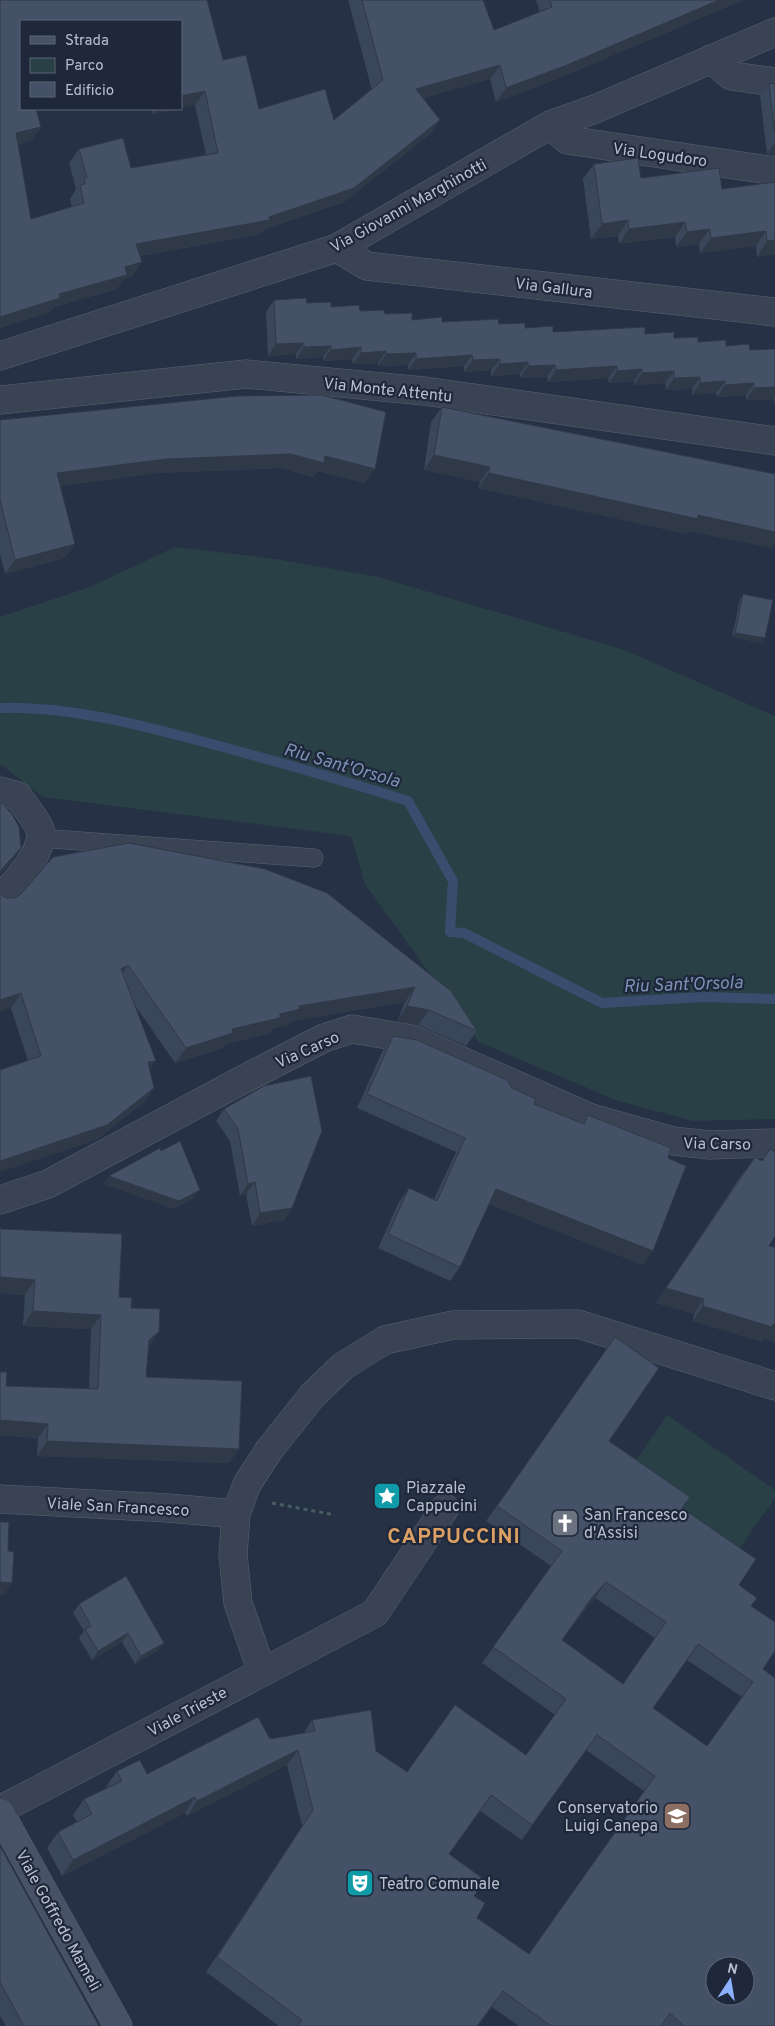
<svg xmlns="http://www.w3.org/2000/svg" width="775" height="2026" viewBox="0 0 775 2026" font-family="Overpass,sans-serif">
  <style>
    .green { fill: #284046 }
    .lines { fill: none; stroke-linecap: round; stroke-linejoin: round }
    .stream { stroke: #3a4d6e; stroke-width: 10 }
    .lane-casing { stroke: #596172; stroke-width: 19 }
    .street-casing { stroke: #596172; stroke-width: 29 }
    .secondary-casing { stroke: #596172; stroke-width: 29 }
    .path { stroke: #465d62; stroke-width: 3; stroke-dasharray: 4 4; stroke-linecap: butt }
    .lane { stroke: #3a4354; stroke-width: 18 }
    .street { stroke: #3a4354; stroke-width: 28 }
    .secondary { stroke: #485267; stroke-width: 28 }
    .wall { fill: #3a4659; fill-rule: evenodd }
    .shaded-wall { fill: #303948 }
    .building { fill: #445167; stroke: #303948; fill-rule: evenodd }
    .labels { text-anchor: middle; stroke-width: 4.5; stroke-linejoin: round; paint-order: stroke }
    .street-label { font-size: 16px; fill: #b8bfce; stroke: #1f283a }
    .poi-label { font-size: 16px; fill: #b8bfce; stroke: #1f283a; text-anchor: start }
    .water-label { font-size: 18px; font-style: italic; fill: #7d92b6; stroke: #1f283a }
    .district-label { font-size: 21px; font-weight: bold; letter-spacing: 1px; fill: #dda064; stroke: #1f283a }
  </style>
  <rect width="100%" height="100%" fill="#263145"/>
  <path class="green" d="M175,547l101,12 102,18 247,73 150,66v403l-82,2 -75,-20 -139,-59 -114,-158 -14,-48 -308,-39 -43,-33v-147l90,-30z
    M667,1415l108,75v8l-36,51 -111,-77z"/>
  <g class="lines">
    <path class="stream" d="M0,708c70,-2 141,17 208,35 67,18 134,37 200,58l45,80 -3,51 14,1 138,70 102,-6 71,2"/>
    <g class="lane-casing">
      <path id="lane" d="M39,838l275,20"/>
    </g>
    <g class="street-casing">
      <path id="street" d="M711,59l20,17 44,6
        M550,125l17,15 208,31
        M337,248l30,18 408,46
        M0,356l337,-108 213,-123 45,-16 180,-77
        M0,400l246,-26 178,17 351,50
        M0,791l18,5c6,9 18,23 22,33 6,21 -26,56 -40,69
        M0,1200l48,-16 196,-105 80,-41 28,-9 60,10 179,79 82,23 37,4 65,-2
        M0,1499l168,9 68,6
        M262,1672l-24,-69 -5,-48 3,-41 11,-30 22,-34 43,-54 31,-30 42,-26 68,-15 125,-1 197,62
        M0,1810l375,-197 70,-105"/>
    </g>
    <g class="secondary-casing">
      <path id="secondary" d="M0,1813l118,213"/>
    </g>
    <path class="path" d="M272,1503l63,12"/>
    <use href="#lane" class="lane"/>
    <use href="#street" class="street"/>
    <use href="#secondary" class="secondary"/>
  </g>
  <path class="wall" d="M0,0h207l16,60 36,49 75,11 38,-30 -24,-90h135l11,30 46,-18 -4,-12h207l-186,79 -61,23 -6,-23 -67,19 17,22 -10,14 -86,68 -81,28 -3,4 -120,22 2,6 -10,14 -8,3 -7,10 -63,18 -4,5 -50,16zM21,21h160l14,84 11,50 -75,13 -52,-19 -10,14 7,26 -6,10 2,8 -41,12 -13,-75 13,-3 10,-14 -20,-18z
    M769,83l6,1v72l-8,-2 -7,-58z
    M151,109h27l-25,5z
    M594,164l47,14 81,11 53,-7v72l-18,3 -1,-11 -56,7 -1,-9 -23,3 -1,-10 -56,7 -1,-8 -27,3 -8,-60z
    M274,300l33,3 78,11 27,6 30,2 57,2 54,8 92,2 81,12 24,4 25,-1v54h-1v-4l-28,1v-5l-29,2 -1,-4 -24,2v-6l-26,1 -1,-7 -31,2v-4l-25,2 -1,-5 -60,4 -1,-5 -27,1v-4l-29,2v-6l-27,2v-6l-56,4v-5l-30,1v-3l-25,1 -1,-5 -29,2v-4l-27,2v-5l-28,2 -2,-44z
    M237,396l128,87 -47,-12 -5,6 -32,-9 -125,5 -96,13 15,58 -10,14 -60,16 -5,-20v-134z
    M442,407l333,67v70l-3,4 -83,-17 -2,3 -209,-46 2,-6 -56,-12 7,-48z
    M743,594l22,44 -3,5 -30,-6 8,-38z
    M265,869l212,162 -11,15 -48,-21 -21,-4 8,-19 -113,19 -3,4 -15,3 -4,5 -44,11 -3,4 -48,15 -41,-59 20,84 -11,15 -47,37 -68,-79 -17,-53 -5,-110h8z
    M393,1036l119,52 22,16 48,19 6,-8 80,43 -25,107 -154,-61 -29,63 -10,14 -72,-33 21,-46 10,-14 25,11 22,-47 -99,-44 26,-58z
    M224,1109l68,99 -8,12 -32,6 -6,-32 -6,2 -10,-55 -14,-20z
    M762,1161l7,85 -5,93 -2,3 -69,-21 1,-7 -38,-11 88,-132z
    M0,1227l1,2 118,68 12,11 18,39 -3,30 93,72 -10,14 -192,-7 1,-18 -38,-3v-63l6,14 83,3 2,-60 -68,-3 2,-31 -25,-2z
    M615,1337l-6,104 74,67 56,77 12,21 12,63 12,357h-256l-27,-19 -14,19h-199l-73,-54 96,-146 -15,-61 -100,51 -2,-3 -123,63 -15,-28 11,-16 19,-10 -4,-7 11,-16 23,-11 -1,-1 11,-16 30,3 123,-35 34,-6 8,-13 64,31 31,21 119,-17 29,-40 -73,-52 69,-97 -65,-45zM595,1598l60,40 -32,46 -61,-44 18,-24zM687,1660l55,37 -35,49 -54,-38zM586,1750l58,41 -115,163 -52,-36 -3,-22 -25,-42 31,-43 42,29z
    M79,1604l85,39 -7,8 -22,13 -13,-22 -30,18 -13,-22 5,-7 -11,-18z
    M0,1846l99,180h-93l-6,-10z"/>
  <path class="shaded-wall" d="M719,0h24l-186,79 -61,23 10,-14z
    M500,65l-10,14 -84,24 10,-14z
    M205,91l-10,14 -14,3v-12z
    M157,109h21l-25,5z
    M440,120l-10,14 -86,68 -81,28 -3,4 -133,24 9,-14 133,-27z
    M41,127l-10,14 -25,6 10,-14z
    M775,143v13l-8,-2z
    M628,220l-10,16 -27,3 11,-15z
    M685,222l-10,15 -56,7 10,-15z
    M710,229l-11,15 -23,3 11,-15z
    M766,231l-10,15 -56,7 11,-15z
    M775,240v14l-18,3 10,-16z
    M142,262l-10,14 -8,3 -7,10 -63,18 -4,5 -50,16v-11l59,-23 66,-27z
    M304,343l-8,11 -28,2 8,-12z
    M331,346l-8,11 -27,2 8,-12z
    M361,347l-9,12 -29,2 8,-11z
    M386,351l-8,12 -25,1 8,-11z
    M416,353l-8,12 -30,1 8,-12z
    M472,355l-8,11 -56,4 8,-11z
    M500,359l-9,11 -27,2 9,-12z
    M528,362l-8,12 -29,2 9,-12z
    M555,365l-8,12 -27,1 8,-12z
    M617,366l-9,12 -60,4 8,-12z
    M642,369l-8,12 -25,2 8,-12z
    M674,371l-9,12 -31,2 8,-12z
    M700,377l-8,12 -26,1 8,-12z
    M725,381l-9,12 -24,2 8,-12z
    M754,383l-8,12 -29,2 8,-12z
    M775,387v10l-1,2 -28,1 8,-12z
    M291,454l34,2 50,13 -10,14 -47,-12 -5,6 -32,-9 -125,5 -109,15 10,-15 109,-14z
    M434,455l56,12 -10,15 -56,-12z
    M489,473l209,42 77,17v12l-3,4 -83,-17 -2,3 -209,-46z
    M75,544l-10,14 -60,16 10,-14z
    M735,633l30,5 -3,5 -30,-6z
    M21,848l-10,15 -11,12v-4z
    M128,965l-10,15 3,-11z
    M415,987l-10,15 -113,19 -3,4 -15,3 -4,5 -44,11 -3,4 -48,15 11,-15 46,-19 67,-23z
    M21,993l-10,15 -11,4v-12z
    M407,1006l22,4 -11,15 -21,-4z
    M156,1061l-10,15 2,-14z
    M154,1088l-11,15 -47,37 -96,32v-11z
    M109,1176l91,14 -7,9 -20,10 -70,-25z
    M255,1182l-9,12 -6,2 8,-12z
    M496,1189l157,62 -10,14 -157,-62z
    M292,1208l-8,12 -32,6 8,-13z
    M0,1277l35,3 -10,15 -25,-2z
    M666,1288l38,11 -10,15 -38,-11z
    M703,1306l72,19v18l-11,-4 -2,3 -69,-21z
    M33,1311l68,4 -10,14 -68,-3z
    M159,1332l-10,15v-7z
    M0,1420l48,4 -10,14 -38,-3z
    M47,1441l192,8 -10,14 -192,-7z
    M0,1582l12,1 -8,12h-4z
    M606,1582l-11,16 -15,18 10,-16z
    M128,1633l-6,9 -30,18 6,-9z
    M164,1643l-7,8 -22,13 6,-8z
    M298,1750l-11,15 -100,51 10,-15z
    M195,1797l-10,16 -123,63 11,-16z"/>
  <path class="building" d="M0,0h207l16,60 23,-5 13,54 66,-20 9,31 49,-40 -21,-80h121l11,30 58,-23 -2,-7h169l-152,65 -61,23 -6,-23 -84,24 24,31 -86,68 -85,29 1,3 -134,24 6,18 -17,5 2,8 -68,19 1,4 -60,19zM21,21h160v75l24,-5 13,62 -87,15 -8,-30 -44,11 8,28 -3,1 1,6 -5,1 4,18 -53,16 -15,-86 25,-6 -5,-18h-15z
    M769,83l6,1v50z
    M638,158l3,20 78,-10 3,21 53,-7v58l-8,1 -1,-10 -55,7 -1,-9 -23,3 -2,-10 -56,7 -1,-9 -26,4 -8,-60z
    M306,298l1,5 24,-1v5l28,-2 1,6 24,-1 1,4 27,-1v7l30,-3v5l56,-3 1,5 26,-1v5l28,-2v6l92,-5v7l29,-2v6l24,-1v5l28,-2v6l23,-2 1,6 25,-1v38l-21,1v-5l-29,2v-4l-25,2v-6l-26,1v-7l-32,2v-4l-25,2v-5l-61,4 -1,-5 -27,1v-4l-28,2v-5l-27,1 -1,-5 -56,4v-6l-30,1v-3l-25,2v-6l-30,3v-4l-27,1v-4l-28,1 -2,-44z
    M322,395l64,17 -11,57 -50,-13 -1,7 -33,-9 -125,5 -109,14 18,71 -60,16 -15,-60v-80l237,-24z
    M442,407l333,67v58l-77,-17v4l-209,-46 1,-6 -56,-12z
    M743,594l30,6 -8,38 -30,-5z
    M0,803l3,1 9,10 7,13 2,21 -21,23z
    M129,843l136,26 62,24 124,98 26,40 -48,-21 -22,-4 8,-19 -116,19 1,3 -20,5v4l-48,11 1,4 -47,15 -58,-83 -7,4 35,92 -8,1 6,26 -47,37 -107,36v-91l41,-14 -20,-63 -21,7v-106l6,4h8l7,-4 32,-37z
    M393,1036l24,4 90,40 5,8 24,11 -2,5 50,20 4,-9 83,33 -3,10 18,8 -33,85 -157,-62 -36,78 -72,-33 21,-46 28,13 28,-63 -98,-44z
    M311,1076l11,55 -30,77 -32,5 -5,-31 -7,2 -10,-55 -14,-20 40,-23z
    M180,1141l20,49 -21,11 -70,-25 51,-28 1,3z
    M770,1149l5,3v84l-6,10 6,1v78l-2,-1 -1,3 -69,-21 1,-7 -38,-11 89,-131 7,4z
    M0,1227l1,2 121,5 -3,63 13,1 -1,10 29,1 -1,23 -10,8 -3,37 96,4 -3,68 -192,-8 1,-17 -48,-4v-48h7l-1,14 92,3 3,-74 -68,-4 2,-31 -35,-3z
    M615,1337l44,31 -50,73 81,56 -8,11 74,51 -17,26 18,13 -6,8 24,16v29l-12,18 12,9v348h-91l-14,-13 -9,13h-110l-48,-35 -26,35h-179l4,-6 -85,-63 96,-147 -15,-60 -101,51 -2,-4 -122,63 -15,-28 34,-18 -8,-15 38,-18 -5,-10 23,-11 7,14 111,-57 12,22 45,-8 -3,-11 59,-10 5,41 31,21 48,-67 71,50 40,-56 -73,-52 69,-96 -65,-45zM606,1582l60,40 -43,62 -61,-44 28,-40zM698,1644l55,38 -46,64 -54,-38zM597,1735l58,41 -126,178 -52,-36 8,-15 -11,-7 11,-16 -36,-26 42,-59 41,30zM715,1966h30v30h-30z
    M0,1522h9l-1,29 6,1 -2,31 -12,-1z
    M126,1576l38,67 -23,13 -13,-23 -30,18 -13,-22 6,-3 -12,-22z
    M0,1846l99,180h-75l-24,-44z"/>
  <defs>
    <g id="sight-square" transform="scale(1.4375)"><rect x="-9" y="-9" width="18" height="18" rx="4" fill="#0f9aa8" stroke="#1f283a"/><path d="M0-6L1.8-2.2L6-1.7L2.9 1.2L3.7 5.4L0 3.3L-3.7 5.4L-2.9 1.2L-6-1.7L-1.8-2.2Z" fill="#fff"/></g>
    <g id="church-square" transform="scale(1.4375)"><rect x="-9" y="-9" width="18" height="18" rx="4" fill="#6b7280" stroke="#1f283a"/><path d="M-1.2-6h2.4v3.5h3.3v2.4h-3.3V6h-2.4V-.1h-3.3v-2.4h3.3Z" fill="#fff"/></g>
    <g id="university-square" transform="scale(1.4375)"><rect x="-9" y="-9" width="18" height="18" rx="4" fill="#8d6e63" stroke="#1f283a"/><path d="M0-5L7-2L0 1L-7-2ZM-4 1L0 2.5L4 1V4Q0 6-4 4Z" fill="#fff"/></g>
    <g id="theatre-square" transform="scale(1.4375)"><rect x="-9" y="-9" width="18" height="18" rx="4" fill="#0f9aa8" stroke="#1f283a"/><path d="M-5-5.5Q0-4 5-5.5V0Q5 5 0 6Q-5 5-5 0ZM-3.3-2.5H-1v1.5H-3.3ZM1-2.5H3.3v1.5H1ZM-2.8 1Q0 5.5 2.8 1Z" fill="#fff"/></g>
  </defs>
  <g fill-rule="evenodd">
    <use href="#sight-square" x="387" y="1496"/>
    <use href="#church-square" x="565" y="1523"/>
    <use href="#university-square" x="677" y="1816"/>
    <use href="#theatre-square" x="360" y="1883"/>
  </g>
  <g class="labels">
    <g class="street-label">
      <text transform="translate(660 154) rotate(8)" y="6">Via Logudoro</text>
      <text transform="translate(408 205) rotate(-29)" y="6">Via Giovanni Marghinotti</text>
      <text transform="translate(554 287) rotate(7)" y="6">Via Gallura</text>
      <text transform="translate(388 389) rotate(6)" y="6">Via Monte Attentu</text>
      <text transform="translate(307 1049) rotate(-24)" y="6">Via Carso</text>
      <text transform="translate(717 1143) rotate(1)" y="6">Via Carso</text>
      <text transform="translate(118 1506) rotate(3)" y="6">Viale San Francesco</text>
      <text transform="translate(187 1711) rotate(-28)" y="6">Viale Trieste</text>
      <text transform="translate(59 1920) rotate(61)" y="6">Viale Goffredo Mameli</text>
    </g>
    <g class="poi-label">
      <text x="406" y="1493">Piazzale<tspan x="406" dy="18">Cappucini</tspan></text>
      <text x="584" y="1520">San Francesco<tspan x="584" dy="18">d'Assisi</tspan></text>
      <text x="658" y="1813" text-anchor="end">Conservatorio<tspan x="658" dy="18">Luigi Canepa</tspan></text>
      <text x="379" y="1889">Teatro Comunale</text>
    </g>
    <g class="water-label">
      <text transform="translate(342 765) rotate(16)" y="6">Riu Sant'Orsola</text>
      <text transform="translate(683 984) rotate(-2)" y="6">Riu Sant'Orsola</text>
    </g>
    <g class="district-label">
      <text x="454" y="1543">CAPPUCCINI</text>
    </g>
  </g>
  <rect x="20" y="20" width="162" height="90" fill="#1f283a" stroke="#5c6475"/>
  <rect x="30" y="36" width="25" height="8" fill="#485267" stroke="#5c6475"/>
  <text x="65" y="45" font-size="15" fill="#b8bfce">Strada</text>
  <rect x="30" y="58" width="25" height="15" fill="#284046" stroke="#5c6475"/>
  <text x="65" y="70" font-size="15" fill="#b8bfce">Parco</text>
  <rect x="30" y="82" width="25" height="15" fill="#445167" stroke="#5c6475"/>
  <text x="65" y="95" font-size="15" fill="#b8bfce">Edificio</text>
  <g transform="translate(730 1981) rotate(12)"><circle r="24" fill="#1f283a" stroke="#5c6475"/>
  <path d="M0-4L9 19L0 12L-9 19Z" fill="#8cb1fe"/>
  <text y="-8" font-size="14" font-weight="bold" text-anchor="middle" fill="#b8bfce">N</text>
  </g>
</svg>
